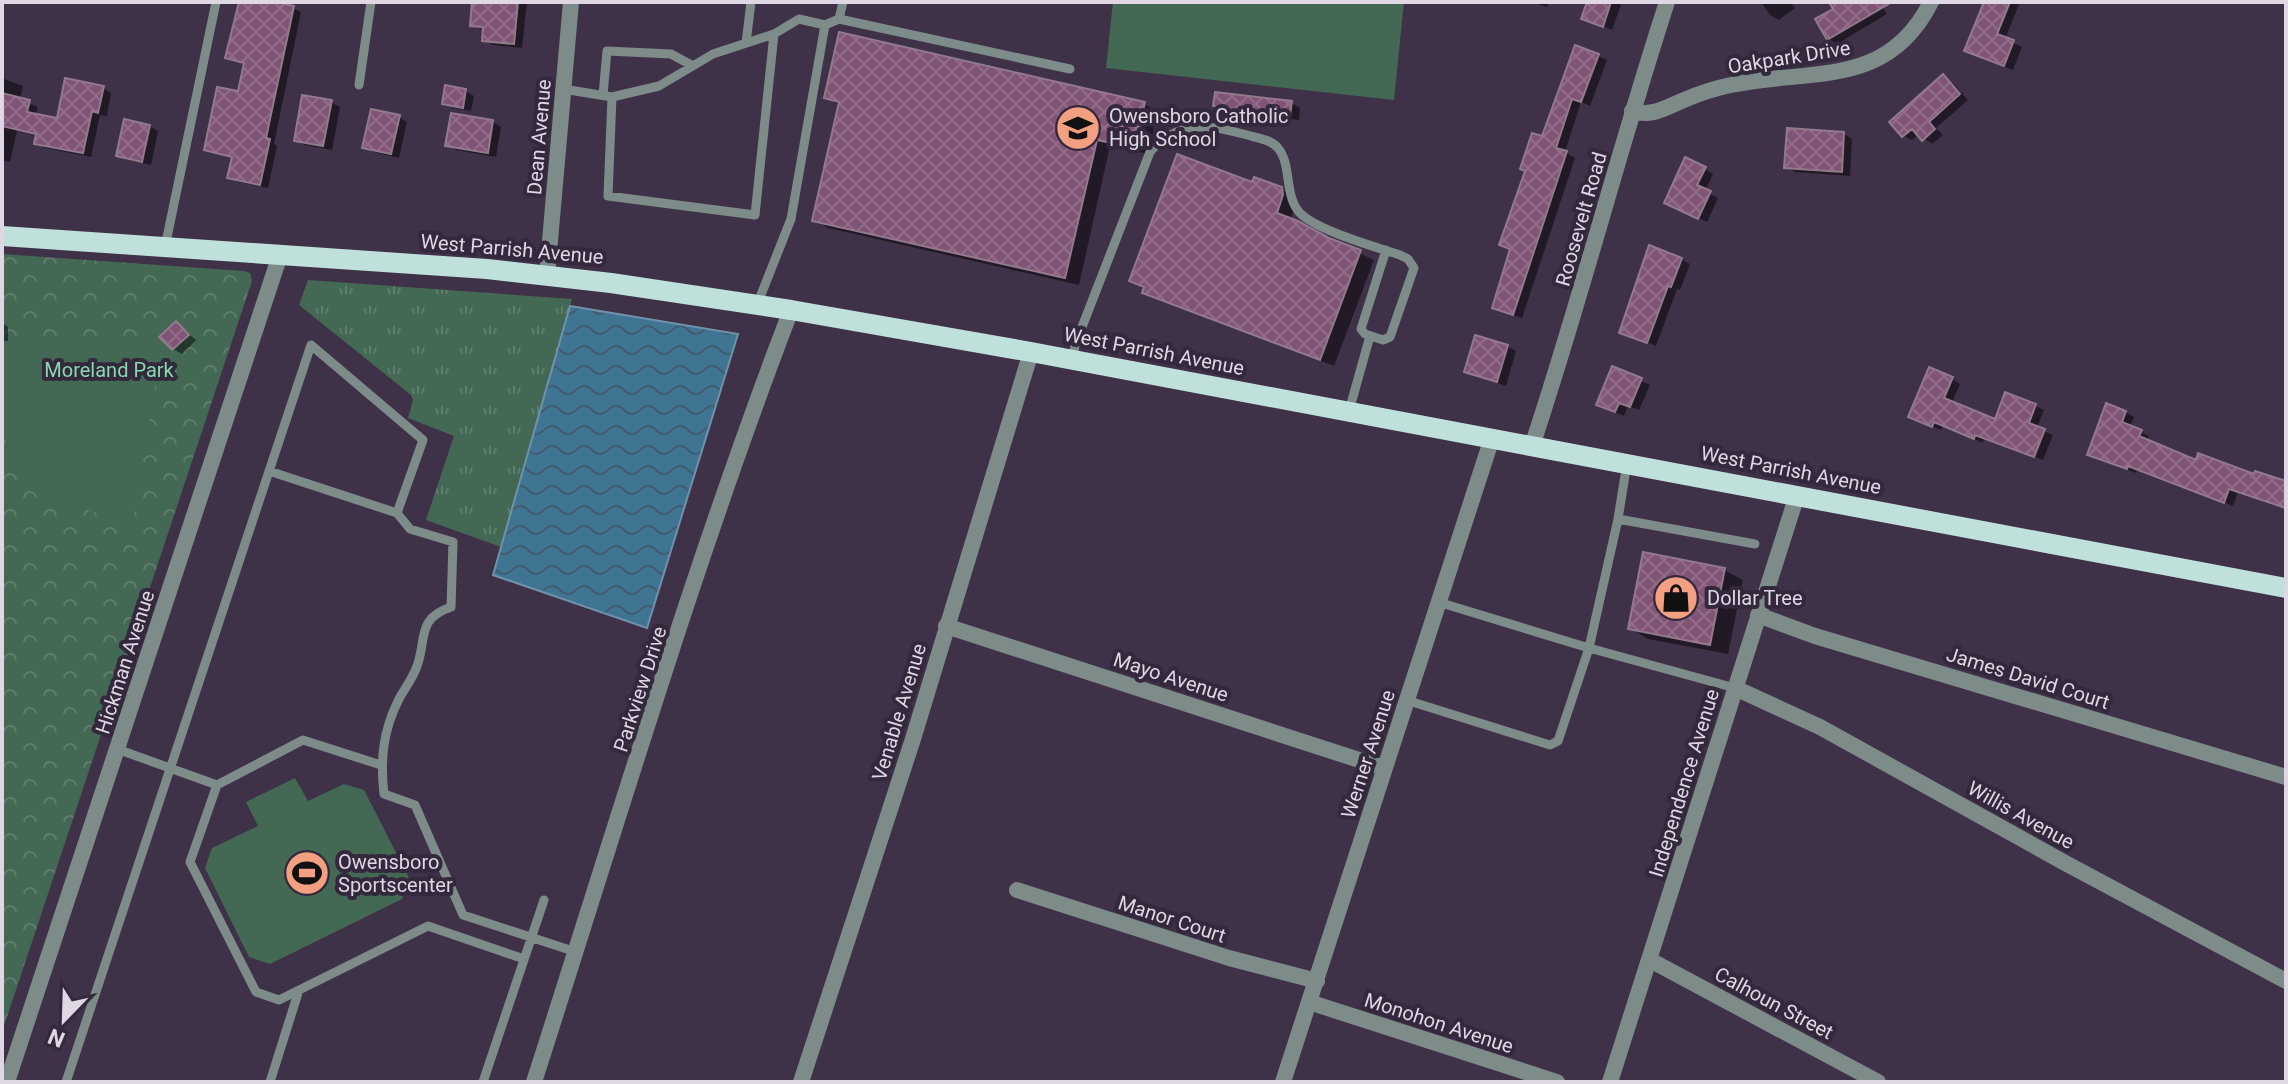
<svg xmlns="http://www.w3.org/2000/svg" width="2288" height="1084" viewBox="0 0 2288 1084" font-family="Roboto,sans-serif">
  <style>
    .grass { fill: url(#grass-tufts) }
    .park { fill: url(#park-crowns) }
    .pitch { fill: #436854 }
    .water { fill: url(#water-waves); stroke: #6f92ab; stroke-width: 2 }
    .shadow { fill: #0007 }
    .building { fill: url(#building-cross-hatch); stroke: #93798c; stroke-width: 2 }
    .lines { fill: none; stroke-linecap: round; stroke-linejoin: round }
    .lane { stroke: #7d8c89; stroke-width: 9 }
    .street { stroke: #7d8c89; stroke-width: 16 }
    .primary { stroke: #c0e1db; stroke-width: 20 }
    .labels { text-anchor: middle; stroke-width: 8; stroke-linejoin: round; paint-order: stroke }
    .street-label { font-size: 20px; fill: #dfd7e4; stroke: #34283d }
    .poi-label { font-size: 20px; fill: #dfd7e4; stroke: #34283d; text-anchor: start }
    .park-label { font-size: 20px; fill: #85daad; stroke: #34283d }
  </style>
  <defs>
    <pattern id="grass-tufts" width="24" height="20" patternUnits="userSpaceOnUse" patternTransform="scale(2)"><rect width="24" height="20" fill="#436854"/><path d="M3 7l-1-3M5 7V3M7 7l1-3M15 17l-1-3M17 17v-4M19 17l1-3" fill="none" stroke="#5e7d6c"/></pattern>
    <pattern id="park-crowns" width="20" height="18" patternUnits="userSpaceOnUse" patternTransform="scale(2)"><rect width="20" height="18" fill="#436854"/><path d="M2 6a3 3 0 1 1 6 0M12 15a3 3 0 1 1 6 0" fill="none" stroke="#5e7d6c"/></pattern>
    <pattern id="water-waves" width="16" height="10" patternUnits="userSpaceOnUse" patternTransform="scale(2)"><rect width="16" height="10" fill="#3f7493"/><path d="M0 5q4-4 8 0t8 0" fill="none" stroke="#415d6f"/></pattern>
    <pattern id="building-cross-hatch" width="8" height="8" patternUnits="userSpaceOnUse" patternTransform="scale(2)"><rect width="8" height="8" fill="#805475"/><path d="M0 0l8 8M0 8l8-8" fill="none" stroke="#926c88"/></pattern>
  </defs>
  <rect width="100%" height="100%" fill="#3f3248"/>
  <path class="grass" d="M308,280l264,19 -71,248 -75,-27 28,-84 -46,-18 5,-18 -2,-5 -112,-90z"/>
  <path class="park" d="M2,254l242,17 6,2 2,8 -250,751z"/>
  <path class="pitch" d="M1113,2h291l-10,98 -288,-32z
    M2,342h150l8,10 -27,170c-43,-7 -78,-23 -108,-56 -7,-9 -18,-20 -22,-31 -3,-11 -1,-76 -1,-93z
    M295,778l13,23 36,-17 20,6 45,88 -7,21 -132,65 -21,-7 -44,-89 7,-20 46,-22 -12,-24z"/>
  <path class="water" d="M570,306l168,28 -91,294 -154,-53z"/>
  <path class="shadow" d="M241,2h27l25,6 8,4 -27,132 3,2 -9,42 -30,-6 -8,-5 4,-18 -28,-10 34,-55 6,-29 -19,-8z
    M474,2h53l-5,46 -29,-3 -9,-5 1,-10 -13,-5z
    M1532,2h17l-2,5z
    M1589,2h33l-10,28 -28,-12z
    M1761,2h29l5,6 -16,12 -9,-5z
    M1831,2h48l8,12 -50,30 -8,-5 7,-29z
    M1986,2h34l-15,37 17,8 -9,23 -38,-15z
    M1598,56l9,4 -17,46 -9,-4 -16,50 10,6 -53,160 -19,-6 -9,-5 49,-168z
    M1943,77l9,5 16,18 -32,28 7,7 -11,9 -13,-10 -7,6 -9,-4z
    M2,78l21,8 -3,14 18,7 -2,9 23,4 44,-32 8,5 -4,23 -7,-1 -9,42 -46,-9 -8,-5 1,-7 -21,-5 -7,31 -8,-2z
    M465,91l9,5 -3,15 -18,-3 -8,-5z
    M826,97l318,7 14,7 -10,43 -38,-8 -31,139 -251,-57 -13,-8 25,-114z
    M331,102l9,5 -8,43 -28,-5 -8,-5z
    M1292,103l8,5 -1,12 -75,-10 -9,-5z
    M399,117l8,5 -8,36 -26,-6 -9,-5z
    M493,122l8,5 -5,30 -40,-7 -8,-5z
    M149,126l9,5 -7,34 -24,-5 -9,-5z
    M1844,134l8,5 -2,37 -55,-4 -9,-5z
    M1705,169l8,5 -8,17 13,7 -11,24 -32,-15z
    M1281,189l14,8 1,7 -6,16 84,40 -40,106 -176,-67 -26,-19z
    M1681,259l9,5 -10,26 -3,-1 -21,57 -34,-14z
    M2,323l6,4v14h-6z
    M176,323l20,17 -14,14 -9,-5z
    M1507,346l9,5 -10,35 -40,-14z
    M1613,369l37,16 -11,25 -11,-4 -4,10 -17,-7z
    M1952,379l8,5 -8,19 44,19 39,-16 9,4 -7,18 16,7 -10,25 -59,-21 -1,4 -40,-17 -2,4 -22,-9z
    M2125,412l9,5 -4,10 19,9 -2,5 50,21 89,22v24l-48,-16 -5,14 -96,-37 -1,4 -38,-14z
    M1724,570l19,10 -15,74 -80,-15 -18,-11z"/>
  <path class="building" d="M239,2h38l17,4 -28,132 4,1 -10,46 -33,-7 5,-21 -28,-7 13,-63 21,4 6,-28 -19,-5z
    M472,2h46l-4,42 -32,-3 1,-14 -13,-1z
    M1587,2h24l-8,25 -22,-8z
    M1829,2h63l-65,38 -12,-21 18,-10z
    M1984,2h26l-13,32 17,6 -10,26 -40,-15z
    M839,32l306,70 -10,46 -38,-8 -32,138 -253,-57 27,-119 -15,-4z
    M1575,45l24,9 -18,48 -9,-3 -16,49 11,3 -54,164 -21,-7 18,-59 -11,-4 26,-74 -5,-2 12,-36 10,3z
    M1943,74l17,20 -31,28 6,7 -13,12 -10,-12 -10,8 -13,-15z
    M65,78l39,8 -6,27 -6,-2 -9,42 -49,-9 2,-10 -34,-8v-33l28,7 -3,12 30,6z
    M445,85l21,4 -3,19 -21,-4z
    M1215,92l77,9 -2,15 -77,-10z
    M302,95l30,5 -9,46 -29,-5z
    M371,109l29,6 -9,39 -29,-6z
    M451,113l42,7 -5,33 -43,-7z
    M124,119l26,6 -8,37 -26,-6z
    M1787,128l57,4 -2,40 -58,-4z
    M1177,154l75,28 2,-5 28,10 1,8 -6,18 21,8 31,17 32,12 -41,110 -178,-67 2,-6 -15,-6z
    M1685,157l21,10 -9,18 14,6 -13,28 -34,-16z
    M1649,245l33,13 -11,29 -3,-1 -21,57 -28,-10z
    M176,321l13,14 -17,15 -13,-13z
    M1475,335l33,10 -11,37 -33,-10z
    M1612,366l30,12 -12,29 -11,-4 -4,9 -19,-7z
    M1929,367l24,10 -9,21 51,21 10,-27 31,12 -7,19 16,6 -11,28 -59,-22 -1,4 -40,-17 -2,5 -24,-10z
    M2106,403l20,8 -4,11 20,8 -3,6 57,24 2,-7 56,21 1,-3 31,10v27l-57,-19 -5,14 -96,-37 -1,3 -40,-14z
    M1643,552l82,16 -15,77 -82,-16z"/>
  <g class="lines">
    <path class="lane" d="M839,19l4,-17
      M825,25l14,-6 231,50
      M746,43l5,-41
      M359,85l12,-83
      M563,89l49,8 -4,99 147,19 19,-181 -61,20 -54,32 -47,11
      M603,95l4,-44 64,3 22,12
      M165,247l51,-245
      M757,305l34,-86 34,-194 -26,-6 -25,15
      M1073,360l2,-15 75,-193c29,-34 61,-27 101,-16 9,3 21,4 27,12 14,17 6,46 21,64 16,18 77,35 101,43l8,4 6,9 -24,69 -7,3 -18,-6 -4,-5 25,-79
      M1349,411l21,-75
      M1627,463l-9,56 -29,129 146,40
      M269,471l128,42 13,16 43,13 -2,65c-35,12 -24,32 -34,59 -4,12 -12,22 -18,33 -16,31 -19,61 -15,95l31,11 48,110 113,37
      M1618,519l137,25
      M1406,700l144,45 8,-4 31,-93 -151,-46
      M117,749l100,36
      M381,765l-78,-25 -86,45 -27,77 66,130 23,8 149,-74 96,33
      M66,1082l245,-737 112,95 -26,73
      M270,1082l29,-92
      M483,1082l61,-182"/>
    <path class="street" d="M1632,111c21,6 33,-3 52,-11 14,-6 32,-12 47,-15 78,-17 156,5 200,-83
      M547,275l24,-273
      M1532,446c49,-147 87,-297 135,-444
      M1758,615l57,21 471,141
      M946,626l438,142
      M1735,688l85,39 247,137 219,117
      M1017,890l212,68 88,23
      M1650,960l228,122
      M1309,1002l248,80
      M7,1082l273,-827
      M534,1082c83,-258 160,-519 257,-772
      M801,1082l112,-343 118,-387
      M1283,1082l209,-644
      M1610,1082l187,-587"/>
    <path class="primary" d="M2,236l485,33 124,14 180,27 240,42 1255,236"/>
  </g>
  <defs>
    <g id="school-disc" transform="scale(2.3)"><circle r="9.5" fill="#f3a082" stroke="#34283d"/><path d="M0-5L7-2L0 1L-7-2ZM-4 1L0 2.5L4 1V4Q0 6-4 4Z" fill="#111"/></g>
    <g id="shop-disc" transform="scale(2.3)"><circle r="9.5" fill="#f3a082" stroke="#34283d"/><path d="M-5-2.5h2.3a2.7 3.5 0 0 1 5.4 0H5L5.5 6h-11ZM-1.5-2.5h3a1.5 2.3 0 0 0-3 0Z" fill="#111"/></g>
    <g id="stadium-disc" transform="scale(2.3)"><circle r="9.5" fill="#f3a082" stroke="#34283d"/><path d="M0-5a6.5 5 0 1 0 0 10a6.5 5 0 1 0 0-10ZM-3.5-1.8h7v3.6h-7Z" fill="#111"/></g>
  </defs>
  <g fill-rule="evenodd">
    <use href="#school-disc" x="1078" y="128"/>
    <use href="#shop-disc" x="1676" y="598"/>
    <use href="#stadium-disc" x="307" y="873"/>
  </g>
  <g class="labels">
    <g class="street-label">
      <text transform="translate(1789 57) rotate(-9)" y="7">Oakpark Drive</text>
      <text transform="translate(539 137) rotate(-85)" y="7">Dean Avenue</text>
      <text transform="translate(1581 219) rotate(-74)" y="7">Roosevelt Road</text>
      <text transform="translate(512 249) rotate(5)" y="7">West Parrish Avenue</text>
      <text transform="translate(1154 351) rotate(11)" y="7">West Parrish Avenue</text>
      <text transform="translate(1791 470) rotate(11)" y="7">West Parrish Avenue</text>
      <text transform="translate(125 662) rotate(-72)" y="7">Hickman Avenue</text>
      <text transform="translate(1171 677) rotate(18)" y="7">Mayo Avenue</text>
      <text transform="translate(2028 678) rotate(17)" y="7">James David Court</text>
      <text transform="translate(640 689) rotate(-72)" y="7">Parkview Drive</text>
      <text transform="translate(899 712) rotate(-73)" y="7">Venable Avenue</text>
      <text transform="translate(1368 754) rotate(-72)" y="7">Werner Avenue</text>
      <text transform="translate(1684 783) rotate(-73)" y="7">Independence Avenue</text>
      <text transform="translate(2021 815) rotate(29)" y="7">Willis Avenue</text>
      <text transform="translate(1172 919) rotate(18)" y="7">Manor Court</text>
      <text transform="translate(1774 1003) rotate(28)" y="7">Calhoun Street</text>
      <text transform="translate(1439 1023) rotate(18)" y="7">Monohon Avenue</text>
    </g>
    <g class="poi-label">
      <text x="1109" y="123">Owensboro Catholic<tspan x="1109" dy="23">High School</tspan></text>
      <text x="1707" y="605">Dollar Tree</text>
      <text x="338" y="869">Owensboro<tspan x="338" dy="23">Sportscenter</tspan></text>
    </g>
    <g class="park-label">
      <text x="109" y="377">Moreland Park</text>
    </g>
  </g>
  <rect width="2288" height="1084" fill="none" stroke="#dfd7e4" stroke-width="8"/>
  <g transform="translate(64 1020) rotate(203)" stroke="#34283d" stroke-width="6" paint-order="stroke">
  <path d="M0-6L14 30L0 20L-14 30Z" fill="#dfd7e4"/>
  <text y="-12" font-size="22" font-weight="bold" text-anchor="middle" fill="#dfd7e4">N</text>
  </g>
</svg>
